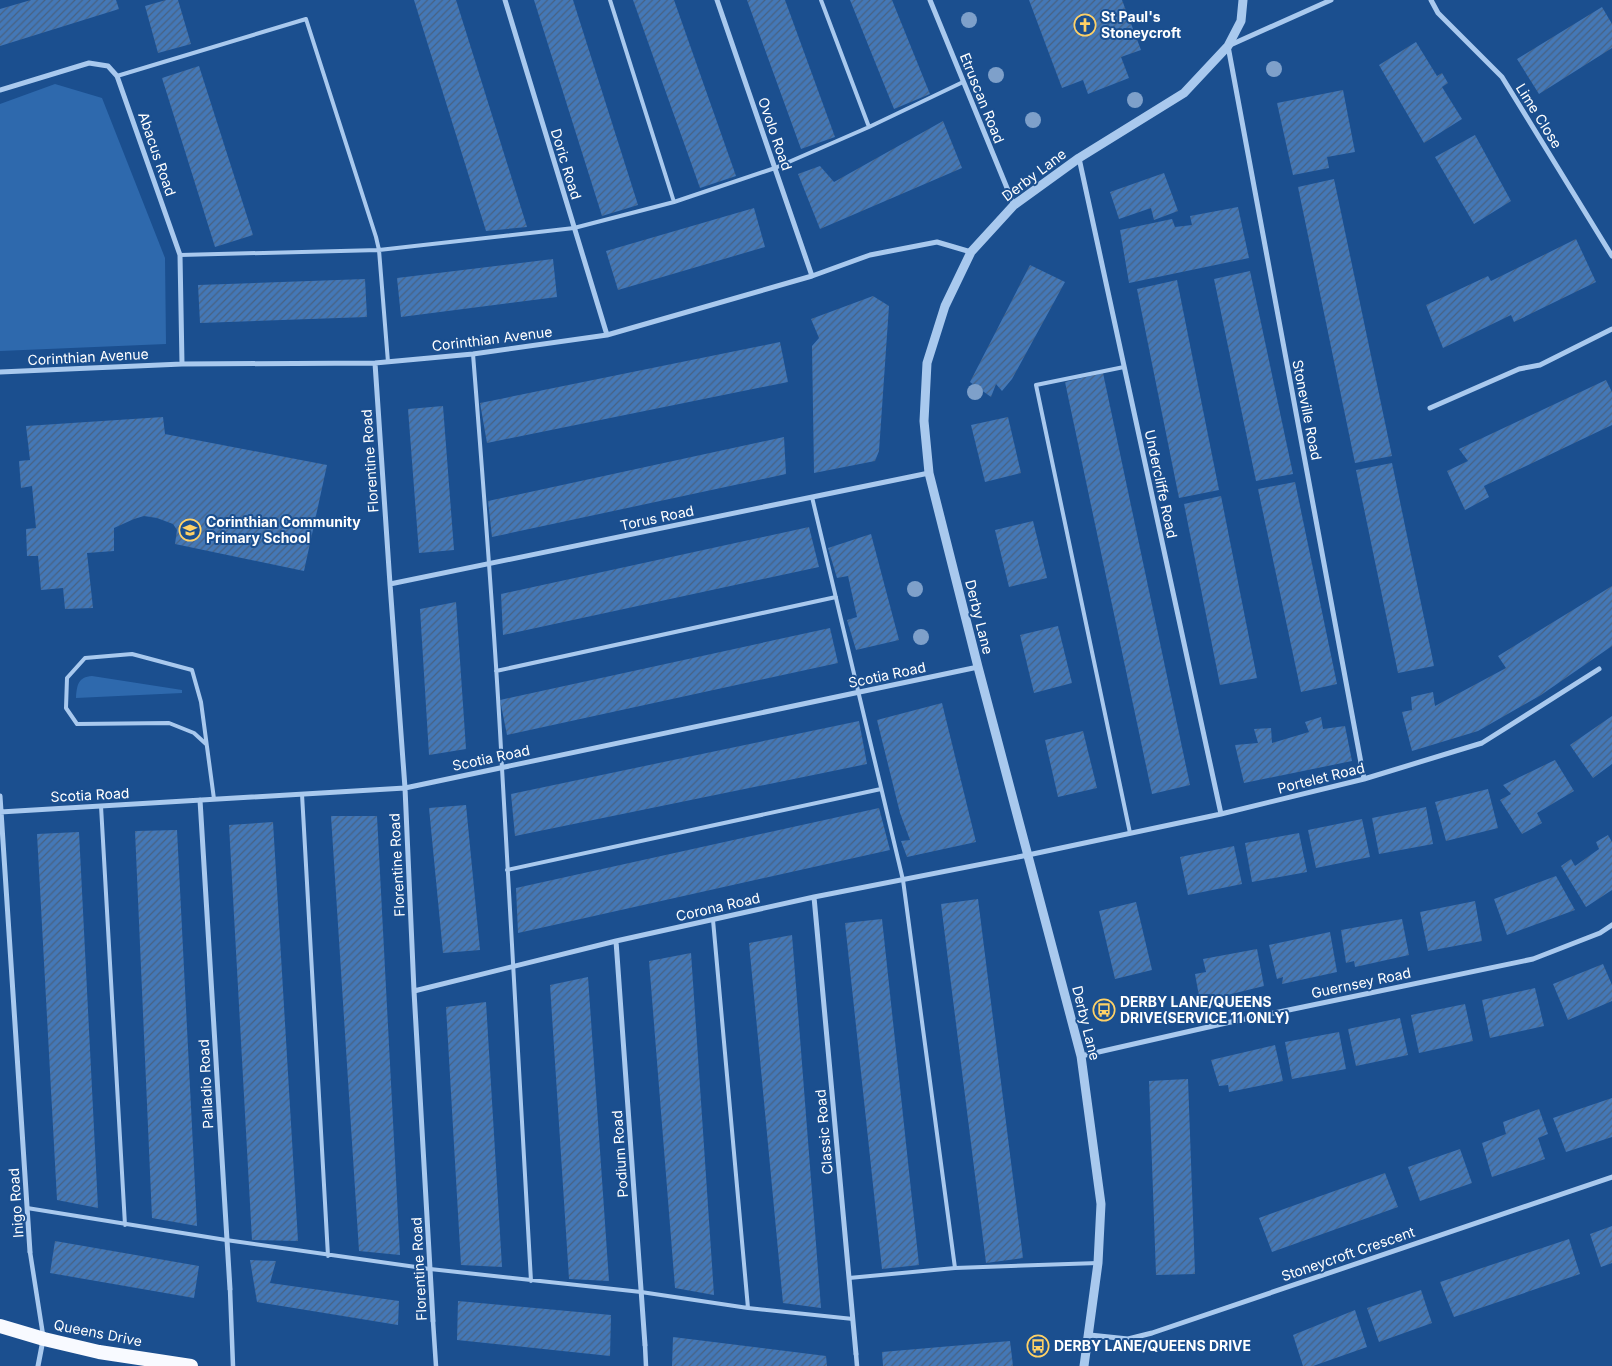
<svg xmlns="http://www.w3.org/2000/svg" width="1612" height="1366" viewBox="0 0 1612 1366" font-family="Inter,sans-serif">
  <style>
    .green { fill: #2e69ad }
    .building { fill: url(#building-hatch) }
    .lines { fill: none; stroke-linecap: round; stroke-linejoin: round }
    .service { stroke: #a9c9ee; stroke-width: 4 }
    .pedestrian { stroke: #a9c9ee; stroke-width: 4.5 }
    .minor { stroke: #a9c9ee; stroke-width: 5 }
    .tertiary { stroke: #a9c9ee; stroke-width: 9 }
    .trunk { stroke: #f8faff; stroke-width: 14 }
    .tree { fill: #7ea0ca }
    .labels { text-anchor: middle; stroke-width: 4; stroke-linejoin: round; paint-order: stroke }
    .poi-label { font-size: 14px; font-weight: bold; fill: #fff; stroke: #1b4f8f; text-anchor: start }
    .street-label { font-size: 14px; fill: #fff; stroke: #1b4f8f }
  </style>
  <defs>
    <pattern id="building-hatch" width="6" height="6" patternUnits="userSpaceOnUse" patternTransform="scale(1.25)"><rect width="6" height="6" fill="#4478b7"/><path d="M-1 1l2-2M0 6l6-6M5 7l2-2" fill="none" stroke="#486282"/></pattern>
  </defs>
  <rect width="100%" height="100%" fill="#1b4f8f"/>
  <path class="green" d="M55,84l47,14 63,160 1,86 -166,7v-247z
    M92,676l90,14v3l-106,5c1,-13 2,-21 16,-22z"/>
  <path class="building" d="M31,0h85l3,9 -119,37v-37z
    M166,0h12l13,44 -33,9 -13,-47z
    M414,0h42l71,227 -41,4z
    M534,0h39l65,205 -36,11z
    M633,0h41l62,176 -36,12z
    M747,0h38l50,137 -34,12z
    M850,0h42l38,94 -36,15z
    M1029,0h93l19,50 -20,7 8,21 -41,16 -5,-14 -21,8z
    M1602,7l10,17v24l-73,46 -22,-35z
    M1416,42l21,34 5,-3 6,10 -6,4 20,32 -38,24 -45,-78z
    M199,66l54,169 -38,12 -53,-169z
    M1343,90l12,62 -28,5 2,11 -36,7 -16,-72z
    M943,121l19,47 -142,61 -22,-55 22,-8 14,16z
    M1475,135l36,66 -37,23 -39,-67z
    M1164,173l14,38 -24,9 -3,-12 -32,11 -9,-27z
    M1334,179l58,277 -37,7 -57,-276z
    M1238,207l11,51 -120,25 -9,-53 52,-11 3,8 17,-2 -2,-9z
    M754,208l11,39 -147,43 -12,-39z
    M1576,239l20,43 -82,40 -3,-7 -68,33 -17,-43 62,-29 3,5z
    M553,259l4,38 -156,20 -4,-39z
    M1030,265l35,17 -53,97 -10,12 -6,-7 -5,13 -21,-15z
    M1250,271l43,203 -37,7 -42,-202z
    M365,279l2,38 -167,6 -2,-38z
    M1177,280l42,210 -40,8 -42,-209z
    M873,296l16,10 -10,145 -4,10 -61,12 -2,-127 7,-8 -8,-19z
    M780,342l8,40 -301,61 -7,-40z
    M1103,373l87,412 -38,9 -87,-412z
    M1606,380l6,12v33l-128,61 5,11 -24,13 -18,-39 21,-10 -9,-12z
    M443,406l11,144 -35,3 -11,-144z
    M163,417l2,17 162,31 -23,106 -129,-27 2,-14 -4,-6 -16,-6 -13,-2 -10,3 -20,9v23l-27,2 6,55 -28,1 -2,-21 -22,2 -3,-34h-11l-1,-27 10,-1 -4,-42 -11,2 -2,-27 11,-1 -4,-34z
    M1008,417l13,56 -36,9 -14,-57z
    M784,437l2,37 -294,63 -4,-36z
    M1392,463l42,203 -36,7 -42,-203z
    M1295,482l42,202 -36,8 -43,-203z
    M1221,496l36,182 -37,7 -36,-181z
    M1033,521l14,57 -38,9 -14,-57z
    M809,527l10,40 -316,68 -2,-41z
    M871,534l28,106 -43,10 -9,-30 10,-3 -9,-41 -11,2 -9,-30z
    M1612,586v60l-71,49 -63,36 -66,20 -10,-39 10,-2 -1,-13 22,-5 2,14 71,-38 -8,-12z
    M456,602l10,147 -37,6 -9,-146z
    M1058,626l14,57 -38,10 -14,-58z
    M830,628l8,35 -331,72 -7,-35z
    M942,703l34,139 -69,15 -6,-16 9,-1 -10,-27 -23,-93z
    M1612,716v48l-19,14 -23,-33z
    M1321,717l2,12 22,-3 7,35 -108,22 -9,-38 23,-2 -4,-14 17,-1 1,15 37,-11 -4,-10z
    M859,721l8,43 -352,72 -4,-42z
    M1083,731l14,57 -39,9 -13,-57z
    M1555,760l19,31 -37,22 5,10 -20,11 -22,-34 11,-6 -8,-9z
    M1488,789l10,39 -52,13 -11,-39z
    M466,805l14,145 -37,3 -14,-145z
    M1426,807l7,37 -54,10 -7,-36z
    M879,808l11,42 -372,83 -2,-45z
    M331,816h46l23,439 -41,-4z
    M1362,819l8,38 -54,11 -8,-38z
    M273,822l25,419 -46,-1 -23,-415z
    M177,830l20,396 -45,-8 -17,-387z
    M79,832l19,376 -41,-8 -20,-366z
    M1299,833l8,39 -55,10 -7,-39z
    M1608,835l4,7v48l-26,17 -25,-41 10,-7 4,7 24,-17 -3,-7z
    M1234,846l8,38 -54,11 -8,-38z
    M1556,876l19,34 -68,25 -13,-36z
    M978,899l45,359 -37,5 -45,-359z
    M1475,901l7,40 -54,10 -8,-39z
    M1136,902l16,68 -37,9 -16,-68z
    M882,919l37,346 -37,4 -37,-346z
    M1402,919l7,36 -54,12 -1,-6 -8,2 -5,-33z
    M1330,932l7,40 -55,12 1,-7 -6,2 -8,-34z
    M792,935l29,373 -38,-5 -34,-360z
    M1257,949l7,37 -53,13 -1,-5 -11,2 -4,-22 11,-2 -3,-13z
    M691,953l23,342 -39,-7 -26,-327z
    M1603,964l9,21v16l-44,19 -15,-36z
    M588,977l21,304 -40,-2 -19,-294z
    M1535,988l9,38 -54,12 -8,-38z
    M486,1002l16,265 -41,-2 -15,-258z
    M1465,1004l8,37 -54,12 -8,-38z
    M1400,1018l8,37 -52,11 -8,-37z
    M1339,1032l7,37 -54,10 -7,-37z
    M1275,1045l8,36 -54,11 -1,-7 -9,1 -8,-26z
    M1188,1079l7,195 -39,1 -7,-194z
    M1612,1098v39l-46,15 -13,-34z
    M1539,1109l9,25 -10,4 7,21 -53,18 -10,-34 24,-9 -3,-12z
    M1460,1149l12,34 -52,18 -12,-34z
    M1385,1173l13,34 -126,45 -13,-34z
    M1612,1226v37l-11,4 -11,-33z
    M1569,1239l11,35 -126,43 -14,-35z
    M55,1241l144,25 -5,32 -144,-25z
    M250,1260l26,1 -6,22 129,18 -1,24 -141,-23z
    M1421,1290l11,33 -53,19 -12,-34z
    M458,1301l153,14 -1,41 -153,-16z
    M1355,1310l12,37 -54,19h-10l-10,-31z
    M673,1337l153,19 1,10h-155z
    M1010,1341l3,25h-130l-1,-14z"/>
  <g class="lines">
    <path class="service" d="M610,0l64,202
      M821,0l48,127
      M117,76l189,-57 70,218 3,13 9,112
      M180,255l199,-5 195,-22 100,-26 101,-34 94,-41 94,-45
      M473,354c11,138 22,276 29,414 10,171 19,342 29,513
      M1124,367l-88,18 94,448
      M812,497l91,383 52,388
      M496,671l340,-74
      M206,744l-12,-11 -25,-10 -92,1 -11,-16 1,-30 18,-20 47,-4 60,16 9,32 13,97
      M302,794l26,462
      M101,806l24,419
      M507,870l374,-81
      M713,920l35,388
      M27,1208l199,32 204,29 211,23 107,16 105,11
      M849,1278l106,-10 143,-5"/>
    <path class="pedestrian" d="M30,1252l13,83
      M230,1289l3,77
      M433,1321l3,45
      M645,1345l1,21
      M856,1354l1,12"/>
    <path class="minor" d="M505,0l102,335
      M717,0l95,276
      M930,0l84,205
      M1331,0l-103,46 136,733
      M1431,0l7,13 64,64 110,179
      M0,90l89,-27 19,3 9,10 63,179 2,109
      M1079,158l142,656
      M375,363l15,221 15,204 9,203 19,330
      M0,372l182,-8 193,-1 98,-9 134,-19 205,-59 58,-21 67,-13 34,10
      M1430,408l89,-39 21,-4 72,-36
      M390,584l539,-111
      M0,796l30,456
      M200,800l30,489
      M0,812l405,-24 573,-121
      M814,897l42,457
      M616,941l29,404
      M414,991l202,-50 198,-44 214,-42 193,-41 143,-35 118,-36 117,-74
      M1081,1056l145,-33 307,-64 67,-26 12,-8
      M1090,1335l38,4 24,-6 460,-156
      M38,1366l5,-26"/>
    <path class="tertiary" d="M1084,1366l14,-103 3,-59 -20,-148 -103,-389 -49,-194 -5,-52 3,-58 18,-57 26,-54 43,-47 65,-47 105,-65 44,-47 13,-25 2,-21"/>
    <path class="trunk" d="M0,1326l44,13 55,13 92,14"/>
  </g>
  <g class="tree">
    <circle cx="969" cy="20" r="8"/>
    <circle cx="1274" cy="69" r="8"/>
    <circle cx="996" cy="75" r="8"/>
    <circle cx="1135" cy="100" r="8"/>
    <circle cx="1033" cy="120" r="8"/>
    <circle cx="975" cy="392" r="8"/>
    <circle cx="915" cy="589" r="8"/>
    <circle cx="921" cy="637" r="8"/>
  </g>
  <defs>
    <g id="church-ring" transform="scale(1.125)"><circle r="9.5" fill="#1b4f8f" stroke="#ffd166" stroke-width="1.5"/><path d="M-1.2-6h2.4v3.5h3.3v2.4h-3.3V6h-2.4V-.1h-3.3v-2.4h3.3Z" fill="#ffd166"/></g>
    <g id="school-ring" transform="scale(1.125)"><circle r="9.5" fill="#1b4f8f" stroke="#ffd166" stroke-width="1.5"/><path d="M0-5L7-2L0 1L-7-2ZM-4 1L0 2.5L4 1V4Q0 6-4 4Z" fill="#ffd166"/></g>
    <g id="bus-ring" transform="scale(1.125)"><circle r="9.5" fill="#1b4f8f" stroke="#ffd166" stroke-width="1.5"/><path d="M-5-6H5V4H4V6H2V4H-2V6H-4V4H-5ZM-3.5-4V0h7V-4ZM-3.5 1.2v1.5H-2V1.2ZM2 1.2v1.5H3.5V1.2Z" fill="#ffd166"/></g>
  </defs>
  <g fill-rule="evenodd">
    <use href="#church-ring" x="1085" y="25"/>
    <use href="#school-ring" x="190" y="530"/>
    <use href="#bus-ring" x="1104" y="1010"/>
    <use href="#bus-ring" x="1038" y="1346"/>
  </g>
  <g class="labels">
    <g class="poi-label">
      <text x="1101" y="22">St Paul's<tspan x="1101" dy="16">Stoneycroft</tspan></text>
      <text x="206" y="527">Corinthian Community<tspan x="206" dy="16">Primary School</tspan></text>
      <text x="1120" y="1007">DERBY LANE/QUEENS<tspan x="1120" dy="16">DRIVE(SERVICE 11 ONLY)</tspan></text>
      <text x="1054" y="1351">DERBY LANE/QUEENS DRIVE</text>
    </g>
    <g class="street-label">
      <text transform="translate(982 98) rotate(68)" y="5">Etruscan Road</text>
      <text transform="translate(1539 116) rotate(58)" y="5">Lime Close</text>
      <text transform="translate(775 134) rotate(71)" y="5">Ovolo Road</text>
      <text transform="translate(157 154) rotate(71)" y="5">Abacus Road</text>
      <text transform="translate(566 164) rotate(73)" y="5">Doric Road</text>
      <text transform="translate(1034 175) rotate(-37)" y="5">Derby Lane</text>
      <text transform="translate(492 339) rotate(-7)" y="5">Corinthian Avenue</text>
      <text transform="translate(88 357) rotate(-3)" y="5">Corinthian Avenue</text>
      <text transform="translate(1307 410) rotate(79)" y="5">Stoneville Road</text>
      <text transform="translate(370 461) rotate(-94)" y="5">Florentine Road</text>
      <text transform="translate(1161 484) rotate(78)" y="5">Undercliffe Road</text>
      <text transform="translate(657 518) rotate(-12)" y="5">Torus Road</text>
      <text transform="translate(979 617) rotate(76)" y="5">Derby Lane</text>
      <text transform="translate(887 675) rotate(-12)" y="5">Scotia Road</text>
      <text transform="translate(491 758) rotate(-12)" y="5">Scotia Road</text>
      <text transform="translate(1321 778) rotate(-14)" y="5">Portelet Road</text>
      <text transform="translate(90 795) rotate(-3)" y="5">Scotia Road</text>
      <text transform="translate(397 865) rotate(-93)" y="5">Florentine Road</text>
      <text transform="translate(718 907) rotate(-13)" y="5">Corona Road</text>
      <text transform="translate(1361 983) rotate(-12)" y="5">Guernsey Road</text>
      <text transform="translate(1086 1023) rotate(76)" y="5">Derby Lane</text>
      <text transform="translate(206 1084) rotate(-93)" y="5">Palladio Road</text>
      <text transform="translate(824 1132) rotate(-95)" y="5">Classic Road</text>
      <text transform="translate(620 1154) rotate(-94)" y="5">Podium Road</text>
      <text transform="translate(16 1203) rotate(-94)" y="5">Inigo Road</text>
      <text transform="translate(1348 1254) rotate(-19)" y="5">Stoneycroft Crescent</text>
      <text transform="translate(419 1269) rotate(-93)" y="5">Florentine Road</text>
      <text transform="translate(98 1333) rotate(11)" y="5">Queens Drive</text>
    </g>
  </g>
</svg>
